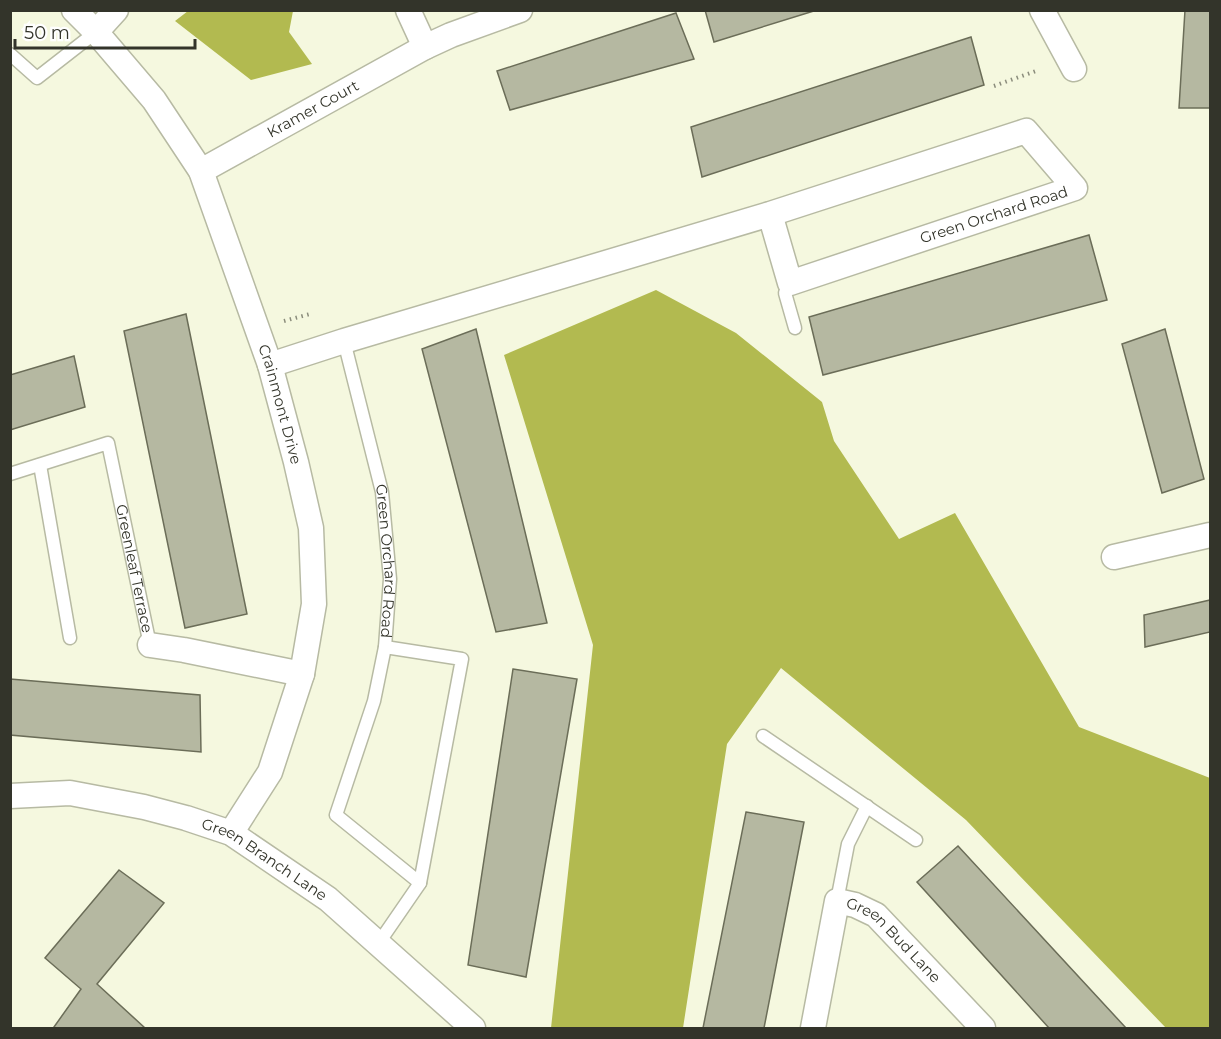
<svg xmlns="http://www.w3.org/2000/svg" width="1221" height="1039" viewBox="0 0 1221 1039" font-family="Montserrat,sans-serif">
  <style>
    .forest { fill: #b2ba50 }
    .building { fill: #b5b8a1; stroke: #6b6d58; stroke-width: 1.5 }
    .lines { fill: none; stroke-linecap: round; stroke-linejoin: round }
    .lane-casing { stroke: #b7baa3; stroke-width: 15 }
    .street-casing { stroke: #b7baa3; stroke-width: 27 }
    .path { stroke: #8b8d7c; stroke-width: 4; stroke-dasharray: 1.5 4.5; stroke-linecap: butt }
    .lane { stroke: #fff; stroke-width: 12 }
    .street { stroke: #fff; stroke-width: 24 }
    .labels { text-anchor: middle; stroke-width: 4.5; stroke-linejoin: round; paint-order: stroke }
    .street-label { font-size: 15px; fill: #33342a; stroke: #fff }
  </style>
  <rect width="100%" height="100%" fill="#f5f8df"/>
  <path class="forest" d="M188,11h105l-4,21 23,32 -61,16 -76,-59z
    M656,290l80,43 86,69 12,39 65,98 56,-26 124,214 131,51v250h-44l-200,-208 -185,-152 -54,76 -44,284h-132l42,-383 -89,-290z"/>
  <path class="building" d="M705,10h112l-103,32z
    M1185,10h25v98h-31z
    M676,13l18,46 -184,51 -13,-39z
    M971,37l13,48 -282,92 -11,-50z
    M1089,235l18,65 -284,75 -14,-58z
    M186,314l61,300 -62,14 -61,-297z
    M476,329l71,294 -51,9 -74,-283z
    M1165,329l39,150 -42,14 -40,-149z
    M74,356l11,51 -75,23v-55z
    M1210,600v32l-65,15 -1,-32z
    M513,669l64,10 -51,298 -58,-12z
    M10,679l190,16 1,57 -191,-17z
    M746,812l58,10 -40,206h-61z
    M958,846l168,182h-77l-132,-146z
    M119,870l45,33 -67,81 48,44h-90l-1,-1 27,-38 -36,-31z"/>
  <g class="lines">
    <g class="lane-casing">
      <g id="lane">
        <path d="M10,54l27,24 59,-46"/>
        <path d="M790,283l-5,10 10,35"/>
        <path id="s1" d="M344,341l38,151 8,87 -5,68 -11,54 -38,114 84,68"/>
        <path d="M40,465l30,173"/>
        <path id="s2" d="M10,474l98,-31 42,202"/>
        <path d="M763,736l153,104"/>
        <path d="M837,901l11,-57 19,-38"/>
        <path d="M378,944l42,-61 42,-224 -77,-12"/>
      </g>
    </g>
    <g class="street-casing">
      <g id="street">
        <path id="s3" d="M74,10l22,22 58,68 47,71 69,194 26,97 15,66 3,76 -12,70 -32,98 -39,61"/>
        <path d="M408,10l17,37"/>
        <path d="M1042,10l32,59"/>
        <path d="M96,32l20,-22"/>
        <path id="s4" d="M201,171l224,-124 26,-12 69,-25"/>
        <path d="M270,365l74,-24 426,-127 256,-83 49,57 -285,95 -20,-69"/>
        <path d="M1114,557l96,-22"/>
        <path d="M150,645l34,5 118,24"/>
        <path id="s5" d="M10,796l60,-3 74,14 42,11 45,15 97,66 145,129"/>
        <path id="s6" d="M813,1028l24,-127 18,4 21,10 107,113"/>
      </g>
    </g>
    <path class="path" d="M994,86l45,-16
      M284,321l26,-7"/>
    <use href="#lane" class="lane"/>
    <use href="#street" class="street"/>
  </g>
  <g class="labels">
    <g class="street-label">
      <text dy="5" stroke="none"><textPath href="#s4" startOffset="128">Kramer Court</textPath></text>
      <text transform="translate(994 215) rotate(-18)" y="5">Green Orchard Road</text>
      <text dy="5" stroke="none"><textPath href="#s3" startOffset="452">Crainmont Drive</textPath></text>
      <text dy="5" stroke="none"><textPath href="#s1" startOffset="225">Green Orchard Road</textPath></text>
      <text dy="5" stroke="none"><textPath href="#s2" startOffset="231">Greenleaf Terrace</textPath></text>
      <text dy="5" stroke="none"><textPath href="#s5" startOffset="268">Green Branch Lane</textPath></text>
      <text dy="5" stroke="none"><textPath href="#s6" startOffset="200">Green Bud Lane</textPath></text>
    </g>
  </g>
  <rect width="1221" height="1039" fill="none" stroke="#33342a" stroke-width="24"/>
  <path d="M15 39v9h180v-9" fill="none" stroke="#33342a" stroke-width="3"/>
  <text x="24" y="39" font-size="18" fill="#33342a" stroke="#ffffff" stroke-width="4.5" paint-order="stroke">50 m</text>
</svg>
